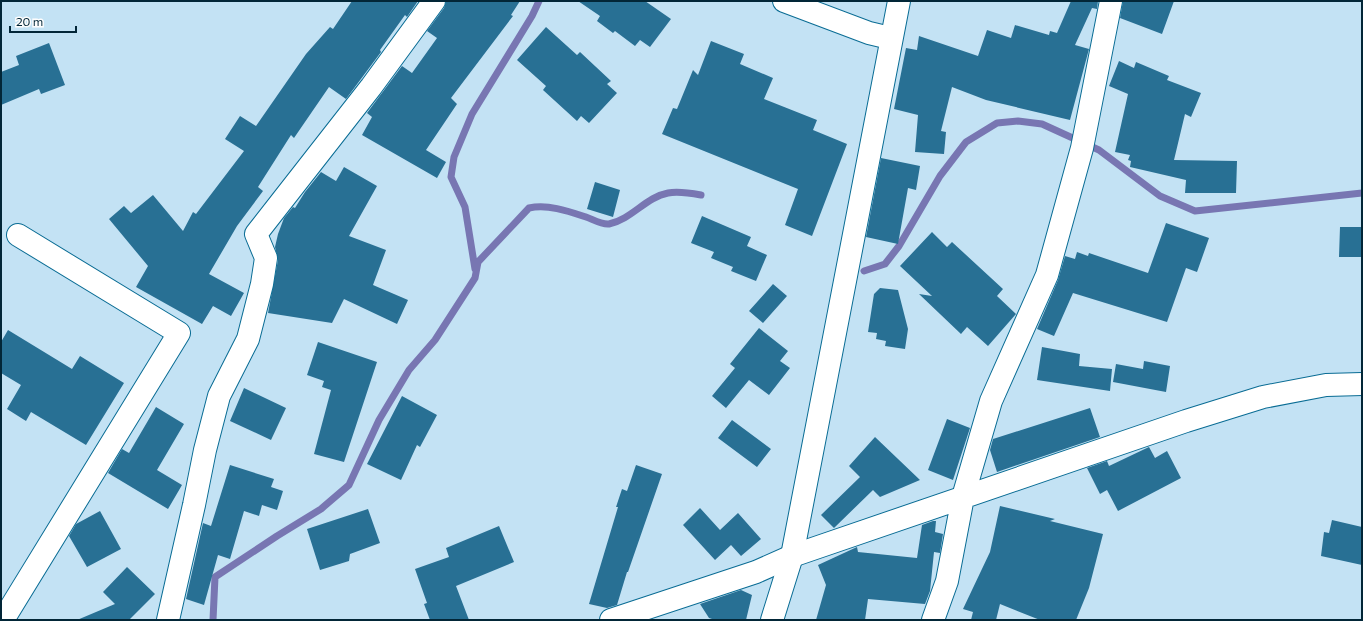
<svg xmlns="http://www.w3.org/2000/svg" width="1363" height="621" viewBox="0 0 1363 621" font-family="Commissioner,sans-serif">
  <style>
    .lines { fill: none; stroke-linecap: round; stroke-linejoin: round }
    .stream { stroke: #7876b2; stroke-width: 7 }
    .building { fill: #287094 }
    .street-casing { stroke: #096c94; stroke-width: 24 }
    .secondary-casing { stroke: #096c94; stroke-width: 24 }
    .street { stroke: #fff; stroke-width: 22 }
    .secondary { stroke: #fff; stroke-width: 22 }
  </style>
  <rect width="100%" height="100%" fill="#c3e2f4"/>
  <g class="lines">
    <path class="stream" d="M475,269l-10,-62 -14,-30 3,-20 18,-43 60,-98 7,-15
      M864,271l21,-7 14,-18 41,-70 26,-34 31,-19 21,-2 24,3 57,26 61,46 35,15 167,-18
      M213,620l2,-43 62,-41 44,-27 28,-24 30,-65 30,-50 26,-30 40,-62 3,-16 51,-54c19,-4 39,3 57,9 6,2 16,8 23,7 23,-5 37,-27 59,-31 11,-2 22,0 33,2"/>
  </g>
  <path class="building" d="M352,1h66l-11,16 -2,-2 -25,35 1,2 -35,47 -17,-12 -35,51 -3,-3 -33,52 5,4 -26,35 -28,48 35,19 -13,23 -18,-10 -11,18 -66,-37 12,-21 -39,-47 15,-13 7,7 22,-18 30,36 10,-19 3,2 48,-63 -19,-12 15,-23 16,10 50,-72 24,-27 3,2z
    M446,1h74l-9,14 2,1 -62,82 6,6 -31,46 20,12 -9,16 -75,-43 10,-18 -5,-4 35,-47 10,7 25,-35 -10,-7 17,-23z
    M578,1h67l26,18 -21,28 -10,-7 -5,6 -20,-15 -2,2 -16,-12 3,-5z
    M1071,1h27l-1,8 -5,-1 -17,37 14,4 -19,71 -84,-20 -34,-13 -11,44 5,1 -2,22 -29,-2 3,-37 -24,-6 12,-61 11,2 2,-14 59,20 9,-26 24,8 4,-13 34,10 1,-4 7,2z
    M1123,1h51l-12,33 -42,-16z
    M546,27l31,28 3,-3 31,29 -4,3 10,9 -28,30 -8,-7 -4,5 -34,-31 3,-4 -29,-26z
    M711,41l33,13 -4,10 33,14 -9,21 53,21 -4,10 34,14 -35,92 -27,-11 13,-36 -136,-55 11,-26 4,1 16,-39 5,5z
    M49,43l16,42 -24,9 -2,-5 -38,16v-33l18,-7 -3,-9z
    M1119,61l15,7 2,-6 33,14 -2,4 34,13 -10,24 -6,-3 -11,46 63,1 -1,32h-51l1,-13 -56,-13 1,-6 -3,-1 2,-5 -15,-3 13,-58 -19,-8z
    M881,158l39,8 -4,24 -8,-2 -10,56 -32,-7z
    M344,167l33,19 -28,50 37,14 -13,35 35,15 -11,24 -53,-25 -12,24 -64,-10 10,-53 -3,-13 3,-13 6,-16 9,-11 2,1 10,-16 16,-20 15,9z
    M595,182l25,8 -7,27 -26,-8z
    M702,216l49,21 -4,9 20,9 -11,26 -25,-10 2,-4 -22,-9 3,-6 -23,-9z
    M1166,223l43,15 -12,34 -11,-4 -19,54 -94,-29 -19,43 -17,-7 21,-49 7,-24 10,3 2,-7 11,4 1,-3 59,20z
    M1340,227h22v30h-23z
    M932,232l15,15 5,-5 51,47 -6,7 19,18 -28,32 -21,-19 -6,7 -42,-40 13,2 -32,-30z
    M773,284l14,12 -24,27 -14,-12z
    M880,288l18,2 10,39 -3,20 -20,-3 1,-5 -10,-2 1,-6 -9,-1 6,-38z
    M759,328l29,23 -8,10 10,7 -21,27 -20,-15 -23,28 -14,-12 23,-28 -5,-4z
    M8,330l64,39 8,-13 44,27 -38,62 -55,-33 -5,9 -19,-12 14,-24 -20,-12v-31z
    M318,342l59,20 -33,100 -30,-8 17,-64 -9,-3 2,-6 -17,-6z
    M1042,347l38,7 -1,12 33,3 -2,22 -73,-11z
    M1144,361l26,5 -4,26 -53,-10 3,-18 27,5z
    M244,388l42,20 -15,32 -41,-19z
    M402,396l35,19 -17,32 -3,-2 -16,35 -34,-16z
    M156,407l28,17 -27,46 25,15 -14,24 -60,-36 14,-24 7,4z
    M1090,408l10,29 -103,35 -7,-22 3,-11z
    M947,419l23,9 -17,52 -25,-10z
    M732,420l39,29 -14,18 -39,-29z
    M875,437l45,43 -40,17 -7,-7 -39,38 -13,-13 39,-38 -11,-11z
    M1149,447l6,11 12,-7 14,27 -63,33 -11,-21 -7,4 -13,-26 20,-7 2,5z
    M230,465l44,14 -3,8 12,4 -6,19 -15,-5 -3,11 -15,-5 -14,48 -12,-4 -14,50 -18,-6 17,-76 8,3z
    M636,465l26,9 -34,98h-1l-10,33 -10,3 -18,-4 29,-97h-2l6,-18 5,2z
    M1000,506l55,13 -5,2 53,13 -14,54 -13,32h-36l-40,-16 -4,16h-25l2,-8 -10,-3 27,-57z
    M700,508l20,22 18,-17 23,26 -20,17 -10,-11 -16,15 -32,-35z
    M368,509l12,34 -30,11 -1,7 -29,9 -13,-41z
    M100,511l21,38 -34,18 -18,-31 7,-12z
    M1332,520l30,7v38l-41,-9 3,-24 5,1z
    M933,521h3l-1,11 8,2 -3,19 -6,-1 -4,39 -5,13 -57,-5 -3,21h-49l10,-35 -8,-20 39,-18 1,5 59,6 5,-33z
    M499,526l15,36 -58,24 13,34h-39l-6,-16 3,-1 -12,-34 34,-12 -3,-9z
    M127,567l28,27 -26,26h-52l38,-16 -12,-12z
    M741,590l11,5 -6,25h-31l-6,-2 -9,-14z"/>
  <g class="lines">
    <g class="street-casing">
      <path id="street" d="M784,1l85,32 21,5
        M3,620l176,-287 -161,-98
        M168,620l26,-115 11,-55 14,-54 29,-57 14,-55 4,-26 -10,-24 115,-147 63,-86
        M611,620l145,-48 36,-16 394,-135 77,-24 63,-12 36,-1
        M933,620l14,-39 16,-84 28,-96 56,-126 35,-127 29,-147"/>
    </g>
    <g class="secondary-casing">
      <path id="secondary" d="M772,620l20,-64 107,-555"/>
    </g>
    <use href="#street" class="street"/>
    <use href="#secondary" class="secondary"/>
  </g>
  <rect width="1363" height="621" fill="none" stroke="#022637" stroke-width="4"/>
  <path d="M10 26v6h66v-6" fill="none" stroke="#022637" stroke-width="2"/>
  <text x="16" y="26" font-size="12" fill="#022637" stroke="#fdfdfd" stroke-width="3" paint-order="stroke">20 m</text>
</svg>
